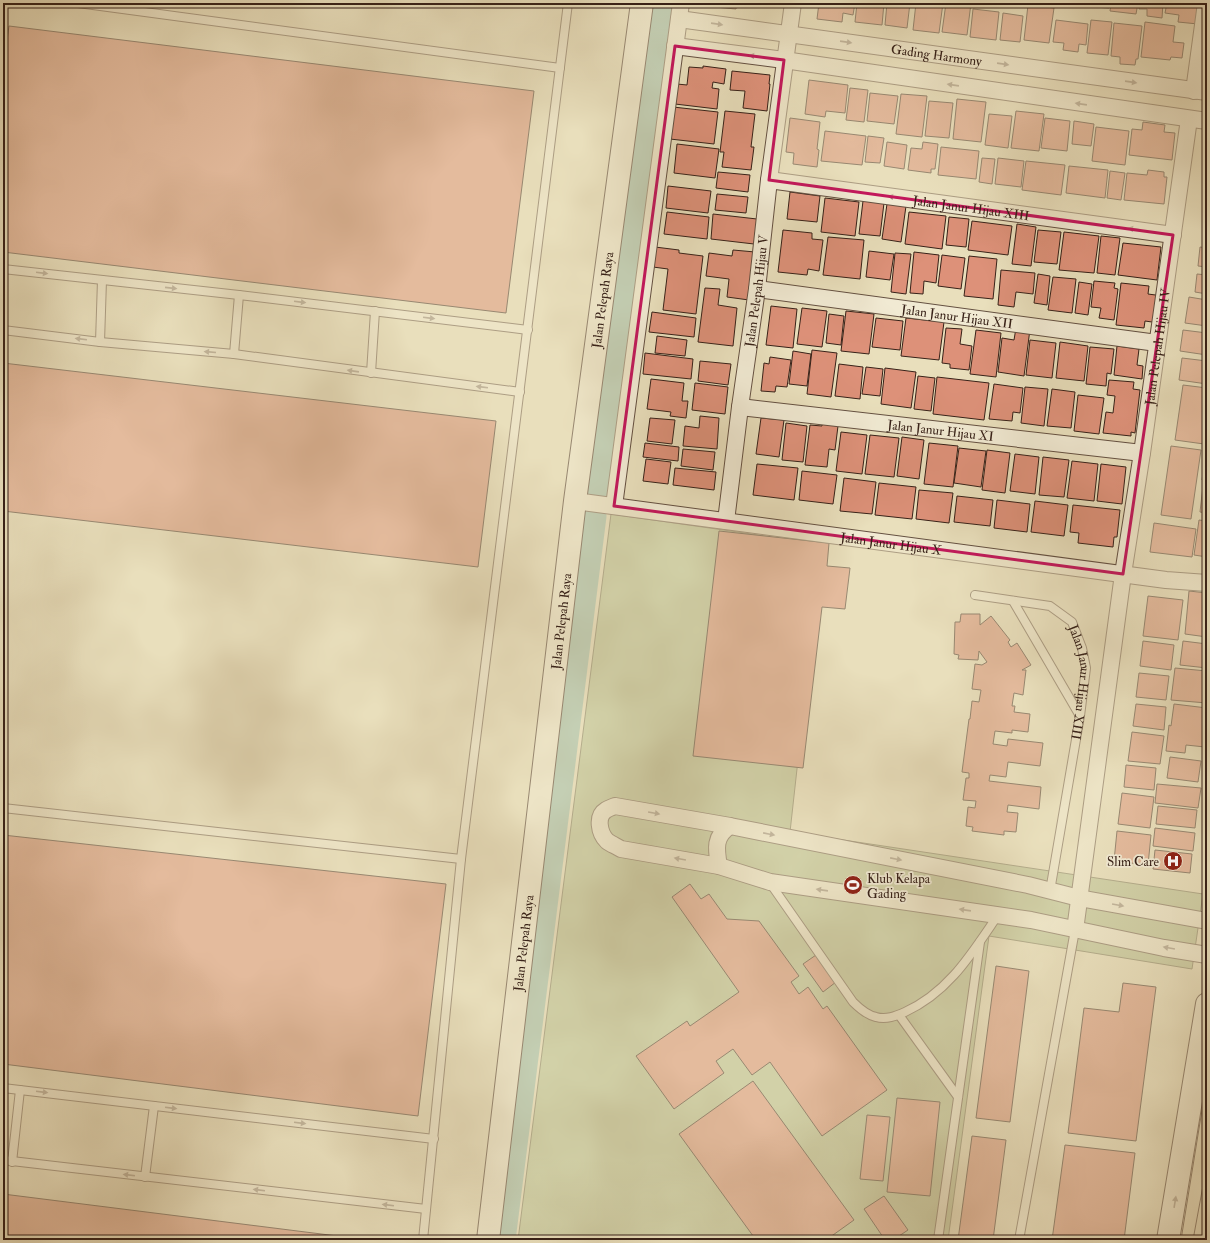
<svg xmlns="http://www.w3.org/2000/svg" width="1210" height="1243" viewBox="0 0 1210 1243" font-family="'IM FELL Double Pica',serif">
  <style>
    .pitch { fill: #b6c291; stroke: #767254 }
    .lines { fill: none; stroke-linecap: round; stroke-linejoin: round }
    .river { stroke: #98bdac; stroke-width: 29 }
    .building { fill: #dd9179; stroke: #372118 }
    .lane-casing { stroke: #645041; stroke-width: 10 }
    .street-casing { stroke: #645041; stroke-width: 18 }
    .secondary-casing { stroke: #372118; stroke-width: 24 }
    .lane { stroke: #f1ead3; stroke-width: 8 }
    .street { stroke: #f1ead3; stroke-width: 16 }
    .secondary { stroke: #f1ead3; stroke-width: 22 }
    .tram { stroke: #372118; stroke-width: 1 }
    .oneway { fill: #948676 }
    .marked { fill: none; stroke: #c2185b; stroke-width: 3; stroke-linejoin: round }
    .labels { text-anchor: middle; stroke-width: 3.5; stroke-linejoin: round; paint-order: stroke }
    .street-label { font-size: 13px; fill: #372118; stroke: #f1ead3 }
    .poi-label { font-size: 13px; fill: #372118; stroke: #f1ead3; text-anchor: end }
  </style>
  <rect width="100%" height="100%" fill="#e9dfbc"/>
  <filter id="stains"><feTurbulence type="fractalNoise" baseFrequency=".005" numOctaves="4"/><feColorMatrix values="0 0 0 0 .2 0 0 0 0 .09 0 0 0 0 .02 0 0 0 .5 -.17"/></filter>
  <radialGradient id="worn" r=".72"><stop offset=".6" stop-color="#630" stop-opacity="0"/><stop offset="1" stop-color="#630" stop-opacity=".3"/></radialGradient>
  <path class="pitch" d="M611,514l211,30 -32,288 413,62 -11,75 -203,-33 -41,304h-430z"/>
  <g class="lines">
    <path class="river" d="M595,490l64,-487
      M501,1240l91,-724"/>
  </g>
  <path class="building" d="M708,3h29l-1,6 -21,-2 1,-3z
    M744,3h32l-1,4z
    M819,3h36l-2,12 -10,-2 -1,9 -25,-3z
    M857,3h27l-2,22 -27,-3z
    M887,3h23l-3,25 -22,-3z
    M916,3h27l-4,30 -26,-3z
    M946,3h25l-4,32 -25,-3z
    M1077,3h16l-1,4 -16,-2z
    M1093,3h16v5l-16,-1z
    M1111,3h27l-2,11 -26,-3z
    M1140,3h23l-1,15 -15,-2v-7h-8z
    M1167,3h34l-3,21 -20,-2 1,-7 -14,-2z
    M1028,5l26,3 -5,35 -25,-3z
    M973,9l26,3 -3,28 -26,-3z
    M1003,13l20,3 -3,26 -20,-2z
    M1056,20l32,4 -2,21 -7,-1 -1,8 -15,-2 1,-7 -11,-1z
    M1091,20l21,2 -4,33 -21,-2z
    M1145,22l30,4 -2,16 11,1 -2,15 -11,-1 -1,3 -29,-3z
    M1114,23l28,3 -4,33h-2l-1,6 -15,-1v-7l-9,-1z
    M9,26l525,65 -28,222 -503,-61v-182z
    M703,66l23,3 -2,15 -11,-2 -1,6 7,1 -2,20 -42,-5 2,-20 10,1 2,-18 14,1z
    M732,71l38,4 -1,9h1l-3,27 -24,-3 2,-17 -15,-1z
    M809,80l39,5 -3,28 -19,-2 -1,6 -20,-3z
    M850,88l18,2 -4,32 -18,-2z
    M870,93l28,3 -4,28 -27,-3z
    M901,94l26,2 -5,41 -26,-3z
    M957,99l29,3 -5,40 -28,-3z
    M929,101l24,2 -4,35 -24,-2z
    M673,107l45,5 -4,32 -44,-5z
    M725,111l30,3 -4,33h3l-3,23 -29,-3 2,-15h-4z
    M1016,111l28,3 -5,37 -28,-3z
    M989,114l23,2 -4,32 -23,-3z
    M790,118l30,4 -3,27 2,1 -2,17 -24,-3 1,-11 -8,-1z
    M1045,118l25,3 -3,30 -26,-3z
    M1074,121l20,3 -3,22 -19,-2z
    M1143,122l22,3 -1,7 11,1 -3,27 -43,-5 3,-26 10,1z
    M1096,127l33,4 -4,34 -33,-4z
    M825,131l41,5 -4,29 -41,-4z
    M868,136l16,2 -4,25 -15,-1z
    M887,142l20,3 -3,24 -20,-3z
    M923,142l15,2 -3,25h-4v4l-23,-3 3,-22 11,1z
    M677,144l42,5 -4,29 -41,-5z
    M941,147l38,4 -3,28 -38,-4z
    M982,158l13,1 -3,25 -13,-2z
    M998,158l26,3 -3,26 -26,-3z
    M1026,161l39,4 -4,30 -39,-5z
    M1069,166l39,4 -3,28 -39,-5z
    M1148,170l16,2v5h3l-3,27 -40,-4 3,-27 20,2z
    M1110,171l15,2 -4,27 -14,-2z
    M718,172l32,3 -2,17 -32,-4z
    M668,186l43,5 -3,22 -42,-5z
    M790,192l30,4 -3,26 -30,-3z
    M717,194l31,3 -2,16 -31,-3z
    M825,198l34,4 -4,34 -34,-4z
    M863,201l21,2 -4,33 -21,-2z
    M887,204l19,2 -5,36 -19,-3z
    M667,212l42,5 -2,22 -43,-5z
    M909,212l37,4 -4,33 -37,-5z
    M713,214l44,5 -3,25 -43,-5z
    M949,217l20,2 -3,28 -20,-2z
    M972,221l40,5 -4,29 -40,-5z
    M1017,224l19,3 -5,39 -19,-2z
    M783,230l29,3v6l11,1 -4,31 -11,-2 -1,6 -29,-3z
    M1038,230l23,2 -4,32 -23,-2z
    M1064,232l35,4 -5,37 -35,-3z
    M1101,236l19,2 -5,37 -18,-2z
    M828,237l36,3 -4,39 -37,-4z
    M1123,243l38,4 -4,33 -39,-5z
    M655,247l24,3v3l24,3 -7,58 -33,-4 5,-41 -15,-2z
    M1200,247l7,1v19l-9,-1z
    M733,250l22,2 -6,48 -22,-3 2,-18 -23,-3 3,-23 23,3z
    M869,251l25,3 -4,26 -24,-3z
    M914,252l25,3 -3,28 -12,-2 -1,13 -13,-1z
    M895,253l16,1 -5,40 -15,-2z
    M942,255l23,3 -4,31 -23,-3z
    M969,256l28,3 -4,40 -29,-3z
    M1001,270l34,3 -2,21 -17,-2 -2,15 -16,-2z
    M1038,274l12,2 -3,29 -13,-2z
    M1197,274l10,1v19l-12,-2z
    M1053,277l23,2 -4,34 -24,-3z
    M1094,281l21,2 -1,5 4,1 -4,31 -15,-2 2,-10 -10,-1z
    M1079,282l13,2 -4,31 -13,-2z
    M1121,283l28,3 -1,8 15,2 -4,27 -14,-2 -1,7 -28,-3z
    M705,288l15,1 -2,16 19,3 -4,38 -35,-4z
    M1189,297l18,3v26l-22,-3z
    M771,306l26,3 -4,39 -27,-3z
    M802,308l25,3 -5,36 -25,-3z
    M846,311l28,3 -5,40 -28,-3z
    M652,312l44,6 -2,19 -45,-5z
    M829,314l15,2 -3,29 -15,-2z
    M876,318l27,3 -3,29 -28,-3z
    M906,318l38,4 -5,38 -38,-4z
    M946,328l16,1 -2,15 12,2 -3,24 -19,-2v-4l-8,-1z
    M1016,328l14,1 -6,47 -26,-4 4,-34 12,2z
    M976,330l25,3 -5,44 -26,-3z
    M1183,330l24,3v22l-27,-4z
    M657,336l30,4 -2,16 -30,-3z
    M1030,340l26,3 -4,35 -26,-3z
    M1060,342l28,4 -4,35 -28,-3z
    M1117,346l22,3 -2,16 6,1 -1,13 -28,-4z
    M1090,347l24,2 -3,25 -4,-1 -1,13 -20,-2z
    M812,350l25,3 -6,44 -24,-3z
    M793,351l18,3 -4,32 -18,-2z
    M645,353l48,6 -2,20 -48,-5z
    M770,357l21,3 -4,27 -11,-1 -1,6 -14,-1 3,-28 5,1z
    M1182,358l25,3v23l-28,-4z
    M700,361l31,3 -3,21 -30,-4z
    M3,363l493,58 -18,146 -475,-56z
    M839,364l24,3 -3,32 -25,-3z
    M866,367l17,2 -3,27 -18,-2z
    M885,368l31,4 -5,36 -30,-4z
    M918,376l17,2 -4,33 -17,-2z
    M937,377l52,6 -5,37 -51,-6z
    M651,379l33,4 -2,18h6l-2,17 -16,-2 1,-4 -24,-3z
    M1109,380l25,2 -1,7 7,1 -5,43 -4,-1v4l-28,-3 3,-21 7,1 2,-17 -8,-1z
    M695,383l33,4 -3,27 -33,-4z
    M994,384l29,4 -3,25 -7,-1 -1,9 -23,-2z
    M1183,385l24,3v38l-3,18 -29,-4z
    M1025,387l23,2 -4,37 -23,-3z
    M1052,389l23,3 -4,36 -24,-2z
    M1078,395l26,3 -5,36 -25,-3z
    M700,416l19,2 -2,31 -34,-3 2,-20 14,2z
    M650,418l25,2 -3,24 -25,-3z
    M761,418l23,2 -5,37 -23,-3z
    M786,423l21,3 -4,36 -21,-2z
    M822,424l16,2 -3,24 -6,-1 -2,18 -22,-2 5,-40 12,1z
    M841,432l26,3 -5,39 -26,-3z
    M870,435l29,3 -5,39 -29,-3z
    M902,437l22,3 -5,39 -22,-3z
    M645,443l34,4 -1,14 -35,-4z
    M929,443l29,3 -5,41 -29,-3z
    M1171,446l30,4 -10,69 -30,-4z
    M959,448l27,3 -5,36 -27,-4z
    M683,449l32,3 -2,18 -32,-4z
    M987,450l23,3 -5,40 -23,-3z
    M1206,450h1v31l-5,-1z
    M1015,454l24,3 -4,37 -25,-3z
    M1043,457l26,3 -5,37 -25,-2z
    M646,459l25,3 -3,22 -25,-3z
    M1072,461l26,3 -4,37 -27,-3z
    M757,464l41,4 -4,32 -41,-5z
    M1101,464l25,3 -4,37 -25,-3z
    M675,468l41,4 -2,18 -41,-5z
    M802,471l35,4 -4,29 -34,-4z
    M844,478l32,4 -4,32 -32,-3z
    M879,483l37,4 -4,32 -37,-4z
    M1203,486l4,1v26l-7,-1z
    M919,490l34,3 -4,30 -33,-4z
    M957,496l36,4 -3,26 -36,-4z
    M997,500l33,4 -3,28 -33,-4z
    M1035,501l33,4 -4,31 -33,-4z
    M1073,505l47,5 -3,27h-3l-1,10 -35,-4 1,-10 -9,-1z
    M1199,520l8,1v36l-13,-2z
    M1154,523l42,6 -4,28 -42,-5z
    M719,531l110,12 -2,23 23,2 -5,41 -23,-2 -19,161 -110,-12z
    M1189,591l18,2v44l-22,-3z
    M1148,596l35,4 -5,40 -35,-4z
    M961,614h19v11l11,-9 19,24 -2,2 3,5 6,-4 14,22 -9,5h4l-3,25 -9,-2 -2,13h3l-1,6 16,2 -2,18 -16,-2v3l-17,-2 -2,13 14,2 1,-7 35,4 -3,23 -32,-4 -2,15 -16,-2 -1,6 52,6 -2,22 -31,-4 -1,7 11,1 -2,19 -12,-1v4l-32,-4 1,-4 -7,-1 2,-19 7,1 1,-7 -13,-1 3,-22h3v-5l-7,-1 7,-53h1l2,-18 7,1 2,-12 -9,-1 3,-25 7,1 5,-3 -8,-11 -1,9 -20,-1 1,-4 -5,-1 1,-32h5z
    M1143,641l31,4 -3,25 -31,-4z
    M1183,641l24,3v24l-27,-3z
    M1175,668l32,3v32l-36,-3z
    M1139,673l30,3 -3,24 -30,-3z
    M1136,704l30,3 -2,23 -31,-4z
    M1174,704l33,4v26l-2,13 -19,-2 -1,8 -19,-2 3,-26 2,1z
    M1132,732l32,4 -4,28 -32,-3z
    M1170,757l31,4 -3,21 -31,-4z
    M1126,765l30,3 -2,22 -30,-3z
    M1157,784l44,4 -3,20 -43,-5z
    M1122,793l32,4 -4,31 -32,-4z
    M1158,806l39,4 -2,18 -39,-4z
    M1155,828l40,5 -2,18 -40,-5z
    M1117,831l34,4 -3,30 -34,-4z
    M3,835l443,49 -28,232 -415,-52z
    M1155,850l37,4 -2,19 -37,-4z
    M690,884l11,15 8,-5 18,25 32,2 40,55 -8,6 8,12 9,-7 15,22 4,-3 60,84 -65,46 -52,-74 -18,13 -19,-26 -17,12 8,12 -50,36 -38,-53 51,-35 3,5 49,-34 -67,-95z
    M816,955l20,27 -13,10 -20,-28z
    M996,966l33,5 -19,151 -34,-4z
    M1123,983l33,4 -20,154 -68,-8 16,-125 35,4z
    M753,1081l101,139 -28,20h-70l-77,-106z
    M897,1098l43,4 -10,94 -43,-4z
    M867,1115l23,2 -7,64 -23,-2z
    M972,1136l34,4 -13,100h-35z
    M1065,1145l70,8 -11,87h-72z
    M3,1194l366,46h-366z
    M884,1196l24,34 -15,10h-8l-21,-31z"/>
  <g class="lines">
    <g class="lane-casing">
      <g id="lane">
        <path d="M78,3l482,65"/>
        <path d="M3,269l236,26 289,35"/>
        <path d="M3,330l97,12 134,12 286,38"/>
        <path d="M100,342l2,-62"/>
        <path d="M234,354l5,-59"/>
        <path d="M371,373l4,-62"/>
        <path id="s1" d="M975,595l75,11 22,16 10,26 4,20 -6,48 -30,175"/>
        <path d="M1013,601l67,115"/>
        <path d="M3,808l458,51"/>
        <path d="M770,883l83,119c6,6 14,13 23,15 10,3 20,-1 29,-5 44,-20 67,-59 93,-97"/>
        <path d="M899,1015l59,82"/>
        <path d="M3,1088l431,51"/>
        <path d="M3,1160l423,49"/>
        <path d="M12,1162l8,-72"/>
        <path d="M145,1177l9,-71"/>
        <path d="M423,1240l38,-381 107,-856"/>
        <path d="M938,1240l42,-298"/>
        <path d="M1019,1240l56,-310"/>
      </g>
    </g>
    <g class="street-casing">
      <g id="street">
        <path id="s2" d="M679,19l528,73"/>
        <path d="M675,46l109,14 423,61"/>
        <path d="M1194,91l12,-88"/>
        <path id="s3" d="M769,180l404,55"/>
        <path id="s4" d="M757,289l400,54"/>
        <path id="s5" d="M740,407l402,46"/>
        <path id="s6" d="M575,501l591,79 41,3"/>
        <path d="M614,506l67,-503"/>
        <path id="s7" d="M726,521l14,-114 17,-118 12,-109 24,-177"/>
        <path d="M719,866c-3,-17 -5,-30 11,-40"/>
        <path d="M1207,921l-128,-23 -51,-13 -298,-59 -115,-20c-2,1 -6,2 -9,4 -10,6 -7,23 1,31 4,3 9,5 14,8l98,17 51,16 261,38 133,28 43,7"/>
        <path id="s8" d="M1075,930l48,-356 19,-121 47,-334"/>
      </g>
    </g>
    <g class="secondary-casing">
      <g id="secondary">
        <path id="s9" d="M488,1240l87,-739 67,-498"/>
        <path d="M1168,1240l39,-236"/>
      </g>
    </g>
    <use href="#lane" class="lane"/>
    <use href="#street" class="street"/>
    <use href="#secondary" class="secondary"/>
    <path class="tram" d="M1181,1240l26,-161
      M1193,1240l14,-76"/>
  </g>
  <defs><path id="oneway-solid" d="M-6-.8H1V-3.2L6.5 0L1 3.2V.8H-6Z"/></defs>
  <g class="oneway">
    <use href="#oneway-solid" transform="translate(717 24) rotate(8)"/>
    <use href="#oneway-solid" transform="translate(846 42) rotate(8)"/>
    <use href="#oneway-solid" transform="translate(755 56) rotate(-173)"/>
    <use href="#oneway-solid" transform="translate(1003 64) rotate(8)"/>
    <use href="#oneway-solid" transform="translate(1131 82) rotate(8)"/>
    <use href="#oneway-solid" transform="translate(953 85) rotate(-172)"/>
    <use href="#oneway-solid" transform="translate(1081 104) rotate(-172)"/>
    <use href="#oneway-solid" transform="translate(894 197) rotate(-172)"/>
    <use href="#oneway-solid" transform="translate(1134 229) rotate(-172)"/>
    <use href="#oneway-solid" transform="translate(42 273) rotate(7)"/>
    <use href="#oneway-solid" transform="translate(171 288) rotate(6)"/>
    <use href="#oneway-solid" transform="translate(300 302) rotate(7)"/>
    <use href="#oneway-solid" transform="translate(429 318) rotate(7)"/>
    <use href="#oneway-solid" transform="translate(81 339) rotate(-173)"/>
    <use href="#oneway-solid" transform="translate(210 352) rotate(-175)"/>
    <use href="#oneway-solid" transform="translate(353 371) rotate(-172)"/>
    <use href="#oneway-solid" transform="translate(482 387) rotate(-173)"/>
    <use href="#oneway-solid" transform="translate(654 813) rotate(10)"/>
    <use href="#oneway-solid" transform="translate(769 834) rotate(11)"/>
    <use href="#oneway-solid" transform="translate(680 859) rotate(-170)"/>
    <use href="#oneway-solid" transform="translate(896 859) rotate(11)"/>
    <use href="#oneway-solid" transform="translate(822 890) rotate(-172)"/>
    <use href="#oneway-solid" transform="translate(1118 905) rotate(10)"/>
    <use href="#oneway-solid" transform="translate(965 910) rotate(-172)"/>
    <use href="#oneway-solid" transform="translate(1169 948) rotate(-170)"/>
    <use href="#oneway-solid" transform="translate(42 1092) rotate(7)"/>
    <use href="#oneway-solid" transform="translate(171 1108) rotate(7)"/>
    <use href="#oneway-solid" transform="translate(300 1123) rotate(7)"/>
    <use href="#oneway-solid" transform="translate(129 1175) rotate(-173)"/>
    <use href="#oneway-solid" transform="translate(259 1190) rotate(-173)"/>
    <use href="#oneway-solid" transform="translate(1175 1202) rotate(-81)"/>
    <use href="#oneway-solid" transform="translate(388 1205) rotate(-173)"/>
  </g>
  <path d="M0 0H1210V1243H0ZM675,46l109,14 -15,120 404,55 -50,339 -509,-68z" fill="#e9dfbc" fill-opacity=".55" fill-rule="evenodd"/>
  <path class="marked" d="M675,46l109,14 -15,120 404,55 -50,339 -509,-68z"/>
  <defs>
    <g id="hospital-disc" transform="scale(1)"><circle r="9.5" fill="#8f2418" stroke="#f1ead3"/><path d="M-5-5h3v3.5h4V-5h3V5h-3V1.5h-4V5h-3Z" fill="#fff"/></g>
    <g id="stadium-disc" transform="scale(1)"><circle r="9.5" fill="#8f2418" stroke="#f1ead3"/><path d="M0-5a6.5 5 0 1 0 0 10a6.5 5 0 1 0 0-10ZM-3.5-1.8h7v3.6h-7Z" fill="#fff"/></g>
  </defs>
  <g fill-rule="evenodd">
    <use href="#hospital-disc" x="1173" y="861"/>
    <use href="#stadium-disc" x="853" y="885"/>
  </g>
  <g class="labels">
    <g class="street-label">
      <text dy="5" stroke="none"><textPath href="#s2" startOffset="260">Gading Harmony</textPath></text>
      <text dy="5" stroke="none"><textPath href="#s3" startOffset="204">Jalan Janur Hijau XIII</textPath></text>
      <text dy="5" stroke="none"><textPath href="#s7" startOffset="232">Jalan Pelepah Hijau V</textPath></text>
      <text dy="5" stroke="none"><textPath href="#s9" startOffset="947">Jalan Pelepah Raya</textPath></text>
      <text dy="5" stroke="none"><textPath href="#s4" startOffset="202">Jalan Janur Hijau XII</textPath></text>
      <text dy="5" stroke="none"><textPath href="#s8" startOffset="589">Jalan Pelepah Hijau IV</textPath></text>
      <text dy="5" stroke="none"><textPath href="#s5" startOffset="202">Jalan Janur Hijau XI</textPath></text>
      <text dy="5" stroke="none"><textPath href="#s6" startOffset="319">Jalan Janur Hijau X</textPath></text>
      <text dy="5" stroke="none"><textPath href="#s9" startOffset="623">Jalan Pelepah Raya</textPath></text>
      <text dy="5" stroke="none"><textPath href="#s1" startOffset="165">Jalan Janur Hijau XIII</textPath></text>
      <text dy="5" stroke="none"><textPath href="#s9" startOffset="299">Jalan Pelepah Raya</textPath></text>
    </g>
    <g class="poi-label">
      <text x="1159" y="866">Slim Care</text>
      <text x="867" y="883" text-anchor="start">Klub Kelapa<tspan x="867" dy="15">Gading</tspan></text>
    </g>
  </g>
  <rect width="1210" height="1243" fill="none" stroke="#e9dfbc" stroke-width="16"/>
  <rect x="4" y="4" width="1202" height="1235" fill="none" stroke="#372118" stroke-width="2"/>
  <rect x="8" y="8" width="1194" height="1227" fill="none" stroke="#372118"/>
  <rect width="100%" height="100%" filter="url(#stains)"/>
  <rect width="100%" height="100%" fill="url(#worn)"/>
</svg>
